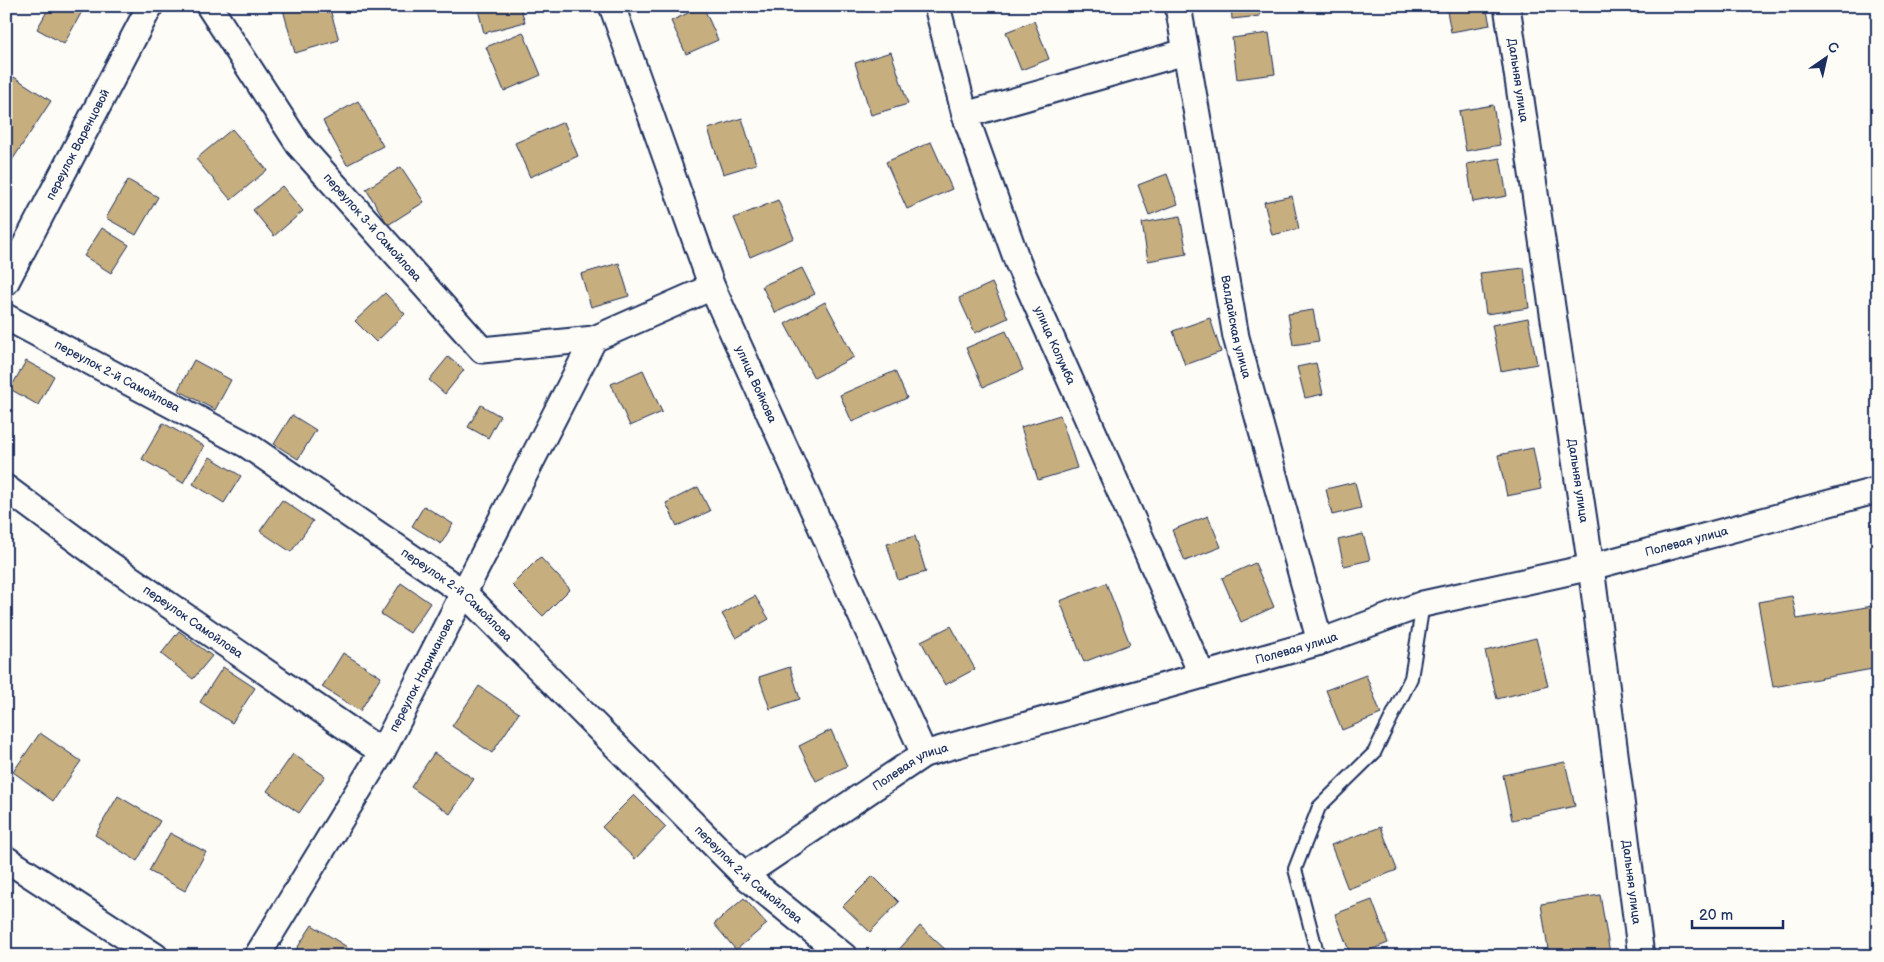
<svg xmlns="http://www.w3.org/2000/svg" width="1884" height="962" viewBox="0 0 1884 962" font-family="'Balsamiq Sans',sans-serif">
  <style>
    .building { fill: #c7ae7e; stroke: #1b2f5e }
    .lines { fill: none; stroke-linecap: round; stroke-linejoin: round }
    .service-casing { stroke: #1b2f5e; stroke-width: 16 }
    .minor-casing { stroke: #1b2f5e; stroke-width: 29 }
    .service { stroke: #fdfcf7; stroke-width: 12 }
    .minor { stroke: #fdfcf7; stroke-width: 25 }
    .labels { text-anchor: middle; stroke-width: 4; stroke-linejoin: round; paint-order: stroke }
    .street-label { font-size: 12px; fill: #1b2f5e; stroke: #fdfcf7 }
  </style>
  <rect width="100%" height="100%" fill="#fdfcf7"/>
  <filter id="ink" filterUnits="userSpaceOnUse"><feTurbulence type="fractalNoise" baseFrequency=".02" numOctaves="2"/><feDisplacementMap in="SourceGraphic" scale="10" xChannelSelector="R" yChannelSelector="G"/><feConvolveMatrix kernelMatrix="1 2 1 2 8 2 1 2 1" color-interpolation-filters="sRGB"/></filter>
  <g filter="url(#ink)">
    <path class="building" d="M50,6h35l-21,38 -27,-15z
      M282,6h47l10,34 -44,13z
      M477,6h43l5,16 -41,11z
      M703,6l15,34 -32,14 -15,-33z
      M1231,6h28l1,10 -28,3z
      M1446,6h40l4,19 -39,7z
      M1034,21l15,38 -28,11 -15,-38z
      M523,32l18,43 -37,16 -18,-44z
      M1269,33l6,41 -38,5 -5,-41z
      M891,52l17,52 -37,11 -16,-52z
      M14,77l37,24 -42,64 -3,-2v-74z
      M358,101l25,45 -36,19 -24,-44z
      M1493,105l7,40 -34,6 -7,-40z
      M742,118l14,46 -33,10 -15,-45z
      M564,122l14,34 -48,21 -15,-34z
      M232,129l35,41 -36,30 -35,-41z
      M931,142l21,47 -45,20 -21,-47z
      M1500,158l7,38 -34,6 -6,-38z
      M401,167l23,35 -36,23 -22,-36z
      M1167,174l11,30 -29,11 -11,-30z
      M128,180l30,17 -22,38 -30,-17z
      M282,186l21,25 -29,25 -21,-26z
      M1292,196l7,33 -27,6 -8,-33z
      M778,200l16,38 -44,19 -16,-39z
      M1180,216l7,38 -39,7 -6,-38z
      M102,228l27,17 -18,28 -27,-17z
      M619,263l10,33 -38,11 -10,-33z
      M802,268l13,26 -40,19 -13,-27z
      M1524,268l5,40 -43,6 -6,-41z
      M992,283l16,35 -33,15 -16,-35z
      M385,293l20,21 -29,28 -21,-21z
      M825,302l29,55 -40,21 -29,-54z
      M1313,310l6,31 -26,4 -5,-31z
      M1210,318l11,34 -36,13 -12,-34z
      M1528,318l9,46 -36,7 -9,-46z
      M1006,331l17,39 -40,17 -17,-39z
      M448,357l16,13 -19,24 -16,-14z
      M194,360l37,20 -16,30 -37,-20z
      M26,361l28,15 -16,29 -28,-16z
      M1316,363l7,31 -18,4 -8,-31z
      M643,370l19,42 -32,14 -19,-42z
      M895,371l12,27 -55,24 -12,-27z
      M481,405l19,11 -12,22 -20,-11z
      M292,415l24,15 -18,29 -24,-15z
      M1060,415l17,53 -39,12 -17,-53z
      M163,423l41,23 -21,37 -41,-24z
      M1533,448l8,41 -34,7 -9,-41z
      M210,457l31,19 -17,27 -31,-19z
      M1355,482l6,26 -29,7 -6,-26z
      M698,487l12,24 -33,15 -11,-23z
      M282,500l31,21 -22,31 -31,-21z
      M424,506l29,18 -12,20 -29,-18z
      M1208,516l13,31 -36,14 -13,-31z
      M1363,534l7,26 -26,6 -6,-26z
      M915,536l11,36 -28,8 -11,-36z
      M540,557l30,32 -27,27 -31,-31z
      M1255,563l19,44 -33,15 -19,-44z
      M401,583l29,20 -20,30 -29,-19z
      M1106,583l24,61 -46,18 -24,-61z
      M755,596l14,23 -33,19 -14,-24z
      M1792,596l5,23 81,-14v63l-105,19 -15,-85z
      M951,626l24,43 -30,16 -24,-44z
      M179,631l33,25 -19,23 -32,-25z
      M1536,638l12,48 -51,13 -12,-48z
      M343,653l38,24 -21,34 -38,-24z
      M223,667l32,21 -23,35 -32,-21z
      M790,667l10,32 -30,10 -11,-32z
      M1366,675l15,39 -39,16 -16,-40z
      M479,686l40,27 -27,40 -40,-27z
      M831,730l16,36 -31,15 -17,-35z
      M40,733l41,28 -28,40 -40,-29z
      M434,753l40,26 -24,35 -39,-27z
      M293,754l32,22 -26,37 -32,-22z
      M1565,762l10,44 -63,14 -9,-45z
      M634,795l32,32 -31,32 -33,-32z
      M118,796l42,25 -23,40 -42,-26z
      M1381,827l16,43 -49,19 -17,-44z
      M170,833l36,19 -21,39 -36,-20z
      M873,876l26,26 -29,30 -27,-26z
      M1600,895l10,58 -17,3h-44l-8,-52z
      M744,898l23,26 -31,26 -22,-26z
      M1372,900l16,43 -33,13h-4l-16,-42z
      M312,925l35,22 -5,9h-50z
      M920,926l28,26 -3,4h-48l-2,-2z"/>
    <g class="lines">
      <g class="service-casing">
        <path id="service" d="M1318,956l-23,-87 24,-62 55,-54 37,-75 12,-74"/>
      </g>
      <g class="minor-casing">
        <g id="minor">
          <path id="s1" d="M209,6l90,139 183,205 112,-11"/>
          <path id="s2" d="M612,6l100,281 212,467"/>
          <path id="s3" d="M937,6l28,109 53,148 184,412"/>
          <path id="s4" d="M1178,6l58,331 84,305"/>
          <path id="s5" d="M1507,6l84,561 50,389"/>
          <path d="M965,115l220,-63"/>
          <path id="s6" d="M6,282l144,-276"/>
          <path id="s7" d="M6,317l241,128 217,148 280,282 100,81"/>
          <path id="s8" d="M6,488l99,73 277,191"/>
          <path d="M6,859l149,97"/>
          <path id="s9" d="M744,875l180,-121 396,-112 103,-38 168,-37 287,-77"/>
          <path id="s10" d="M257,956l125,-204 212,-413 118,-52"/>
        </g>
      </g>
      <use href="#service" class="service"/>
      <use href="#minor" class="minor"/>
    </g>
  </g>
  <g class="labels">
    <g class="street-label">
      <text dy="4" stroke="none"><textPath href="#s5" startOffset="75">Дальняя улица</textPath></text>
      <text dy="4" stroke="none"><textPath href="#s6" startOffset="155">переулок Варенцовой</textPath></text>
      <text dy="4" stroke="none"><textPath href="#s1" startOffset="276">переулок 3-й Самойлова</textPath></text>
      <text dy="4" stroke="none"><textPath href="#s4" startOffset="326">Валдайская улица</textPath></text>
      <text dy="4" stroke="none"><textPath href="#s3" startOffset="360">улица Колумба</textPath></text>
      <text dy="4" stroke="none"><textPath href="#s7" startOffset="126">переулок 2-й Самойлова</textPath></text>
      <text dy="4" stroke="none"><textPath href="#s2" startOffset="405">улица Войкова</textPath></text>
      <text dy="4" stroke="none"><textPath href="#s5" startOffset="480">Дальняя улица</textPath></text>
      <text dy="4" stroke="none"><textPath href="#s9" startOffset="1009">Полевая улица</textPath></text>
      <text dy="4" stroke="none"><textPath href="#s7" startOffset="531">переулок 2-й Самойлова</textPath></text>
      <text dy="4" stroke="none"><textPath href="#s8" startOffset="230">переулок Самойлова</textPath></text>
      <text dy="4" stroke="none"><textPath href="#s9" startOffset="604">Полевая улица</textPath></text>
      <text dy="4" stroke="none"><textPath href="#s10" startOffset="326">переулок Нариманова</textPath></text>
      <text dy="4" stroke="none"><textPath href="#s9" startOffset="199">Полевая улица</textPath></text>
      <text dy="4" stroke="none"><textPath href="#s7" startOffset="936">переулок 2-й Самойлова</textPath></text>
      <text dy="4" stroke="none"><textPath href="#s5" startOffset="885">Дальняя улица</textPath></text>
    </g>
  </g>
  <rect width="1884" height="962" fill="none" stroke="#fdfcf7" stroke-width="25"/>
  <rect x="12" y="12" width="1859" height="937" fill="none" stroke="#1b2f5e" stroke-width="2" filter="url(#ink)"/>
  <g transform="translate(1826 58) rotate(34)" stroke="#fdfcf7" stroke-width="4" paint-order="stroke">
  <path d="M0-4L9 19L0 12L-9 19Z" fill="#1b2f5e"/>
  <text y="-8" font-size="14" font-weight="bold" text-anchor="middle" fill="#1b2f5e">С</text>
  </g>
  <path d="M1692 920v8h91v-8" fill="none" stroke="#1b2f5e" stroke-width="2.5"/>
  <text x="1699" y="920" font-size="15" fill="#1b2f5e" stroke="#fdfcf7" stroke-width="4" paint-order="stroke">20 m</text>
</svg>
